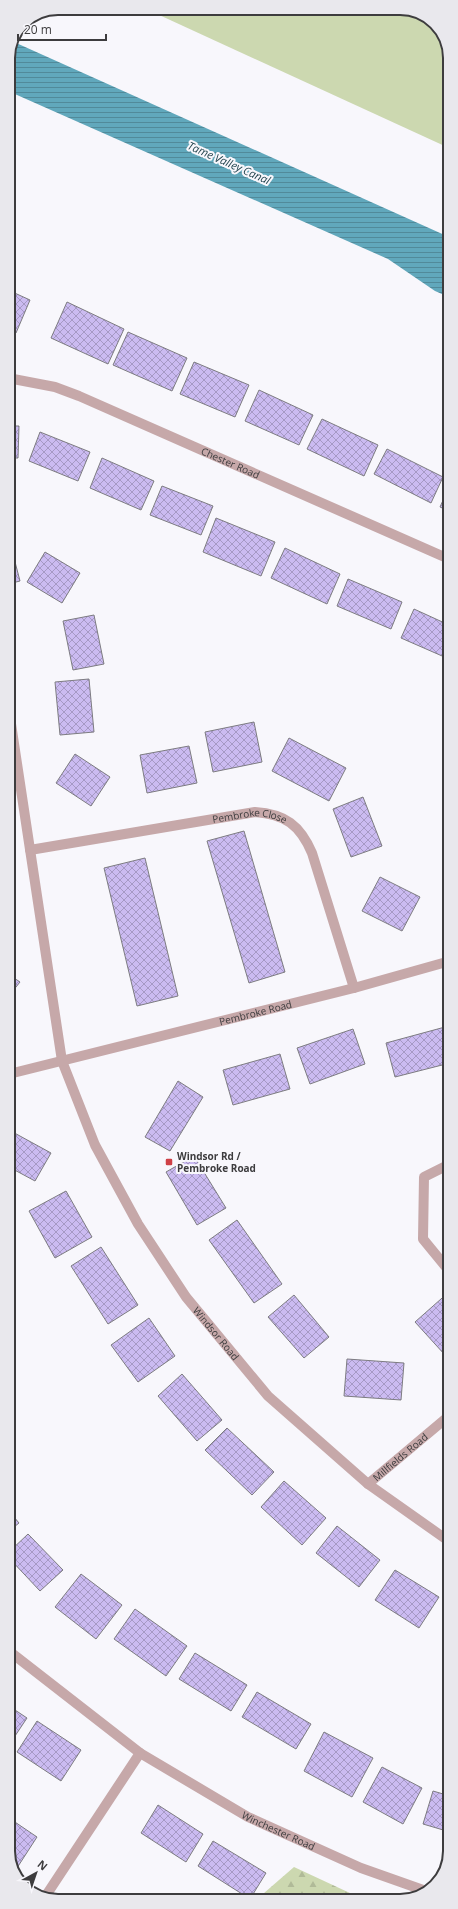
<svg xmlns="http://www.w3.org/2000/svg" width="458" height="1909" viewBox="0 0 458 1909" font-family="'Open Sans',sans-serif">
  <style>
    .forest { fill: url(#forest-firs) }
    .park { fill: #ccd8b0 }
    .water { fill: url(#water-rules) }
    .building { fill: url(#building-cross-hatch); stroke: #7d7c81 }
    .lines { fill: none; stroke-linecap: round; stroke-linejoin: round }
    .lane { stroke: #c6a8a9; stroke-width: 10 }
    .street { stroke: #c6a8a9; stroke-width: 10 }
    .poi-dot { fill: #cf4046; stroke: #f8f7fc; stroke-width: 1.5 }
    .labels { text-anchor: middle; stroke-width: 4; stroke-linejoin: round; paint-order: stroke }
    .street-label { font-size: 10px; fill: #3d3c3e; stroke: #f8f7fc }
    .poi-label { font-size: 10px; font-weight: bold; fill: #3d3c3e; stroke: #f8f7fc; text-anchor: start }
    .water-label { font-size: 11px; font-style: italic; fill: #1b3d47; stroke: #f8f7fc }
    .rim { fill: none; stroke: #3d3c3e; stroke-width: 2 }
  </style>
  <defs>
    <pattern id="forest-firs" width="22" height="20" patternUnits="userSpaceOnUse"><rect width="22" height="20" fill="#ccd8b0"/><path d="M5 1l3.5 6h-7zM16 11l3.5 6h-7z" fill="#b0ba98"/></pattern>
    <pattern id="water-rules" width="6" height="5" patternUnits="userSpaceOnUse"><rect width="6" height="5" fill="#61a8bc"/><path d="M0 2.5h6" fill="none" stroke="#518a9a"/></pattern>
    <pattern id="building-cross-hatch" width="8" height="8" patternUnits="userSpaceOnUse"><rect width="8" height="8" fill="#cbbbf1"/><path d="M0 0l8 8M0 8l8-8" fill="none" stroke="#a699c5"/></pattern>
  </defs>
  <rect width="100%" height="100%" fill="#f8f7fc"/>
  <path class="forest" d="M294,1867l71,33h-109z"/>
  <path class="park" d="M144,8h262l27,13 16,27v100z"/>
  <path class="water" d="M14,42l435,195v60l-14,-6 -47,-32 -380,-168v-33z"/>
  <path class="building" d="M8,290l22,10 -14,33 -8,-4z
    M67,302l57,27 -16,35 -57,-26z
    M128,332l59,26 -15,33 -59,-26z
    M194,362l55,23 -14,32 -55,-23z
    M259,390l54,25 -14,30 -54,-24z
    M322,419l56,26 -14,31 -57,-27z
    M8,426h11l-1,32h-10z
    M40,432l50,20 -12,29 -49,-20z
    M387,449l56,28 -12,26 -57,-29z
    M102,458l52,23 -13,29 -51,-22z
    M162,486l51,20 -12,29 -51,-20z
    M449,487v24l-9,-4z
    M216,518l59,24 -14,34 -58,-24z
    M8,535l12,46 -12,3z
    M285,548l55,26 -13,30 -56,-26z
    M45,552l35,21 -18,30 -35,-21z
    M348,579l54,23 -11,27 -54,-23z
    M414,609l35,16v34l-48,-21z
    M94,615l10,49 -31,6 -10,-49z
    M89,679l5,53 -34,3 -5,-53z
    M254,722l8,40 -49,10 -8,-40z
    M289,738l57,30 -17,33 -57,-30z
    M189,746l8,37 -50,10 -7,-38z
    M75,754l35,23 -19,29 -35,-23z
    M363,797l19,49 -31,11 -18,-48z
    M244,831l41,141 -36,11 -42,-142z
    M145,858l33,138 -41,10 -33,-138z
    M380,877l40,20 -18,34 -40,-20z
    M8,974l12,8 -12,15z
    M445,1027l5,17v19l-55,14 -9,-34z
    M353,1029l12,35 -55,20 -13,-36z
    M280,1054l10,35 -57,16 -10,-35z
    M178,1081l25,16 -33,54 -25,-14z
    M9,1130l42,23 -16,28 -26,-14z
    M194,1156l32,52 -29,17 -31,-53z
    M66,1191l26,46 -37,21 -26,-47z
    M237,1220l45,64 -28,19 -45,-63z
    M101,1247l37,58 -30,19 -37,-58z
    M450,1291v59l-5,5 -30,-33z
    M294,1295l35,42 -25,21 -36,-41z
    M149,1318l26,38 -37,26 -27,-37z
    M347,1359l57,4 -3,37 -57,-4z
    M182,1374l40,46 -25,21 -39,-45z
    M227,1428l47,44 -22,23 -47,-45z
    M284,1481l42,37 -24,27 -41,-38z
    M9,1511l10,12 -10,8z
    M337,1526l43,34 -21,27 -43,-34z
    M28,1534l35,36 -23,21 -31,-33v-6z
    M395,1570l44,27 -20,31 -44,-28z
    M81,1574l41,31 -26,34 -41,-32z
    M135,1609l52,37 -21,30 -52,-37z
    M450,1626v14l-6,-3z
    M195,1653l52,32 -16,26 -52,-32z
    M257,1692l54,32 -15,25 -54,-32z
    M9,1706l18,12 -18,27z
    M37,1721l44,29 -20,31 -44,-29z
    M324,1732l49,26 -21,39 -48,-26z
    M382,1767l40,21 -19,36 -40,-22z
    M433,1791l17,5v36l-27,-8z
    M158,1805l45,29 -17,28 -45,-29z
    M9,1818l28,19 -22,34 -6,-10z
    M213,1841l53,32 -16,26 -52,-33z"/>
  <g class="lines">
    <path class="lane" d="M450,1164l-26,13 -1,62 27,33"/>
    <g class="street">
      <path id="s1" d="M8,378l47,9 24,9 370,163"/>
      <path id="s2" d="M8,704l54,357 33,84 43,79 48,73 82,99 100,88 82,58"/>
      <path id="s3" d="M30,850l225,-38c30,2 45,13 57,41l42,135"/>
      <path id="s4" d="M9,1074l345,-86 96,-27"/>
      <path id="s5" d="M368,1484l82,-69"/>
      <path id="s6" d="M9,1651l131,102 108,64 113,51 65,23"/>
      <path d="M45,1897l95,-144"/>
    </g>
  </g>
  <rect class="poi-dot" x="165" y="1158" width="8" height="8" rx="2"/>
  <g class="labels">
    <g class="street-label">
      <text dy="4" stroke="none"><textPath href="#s1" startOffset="239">Chester Road</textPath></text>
      <text dy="4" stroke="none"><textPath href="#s3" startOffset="223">Pembroke Close</textPath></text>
      <text dy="4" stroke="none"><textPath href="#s4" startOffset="254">Pembroke Road</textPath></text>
      <text dy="4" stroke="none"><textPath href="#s2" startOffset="676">Windsor Road</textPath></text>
      <text dy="4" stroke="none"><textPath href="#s5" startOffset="42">Millfields Road</textPath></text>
      <text dy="4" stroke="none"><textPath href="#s6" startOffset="325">Winchester Road</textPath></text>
    </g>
    <g class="poi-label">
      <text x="177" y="1160">Windsor Rd /<tspan x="177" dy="12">Pembroke Road</tspan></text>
    </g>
    <g class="water-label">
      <text transform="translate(229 163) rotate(24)" y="4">Tame Valley Canal</text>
    </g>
  </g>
  <path d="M0 0H458V1909H0ZM58 15H400A43 43 0 0 1 443 58V1851A43 43 0 0 1 400 1894H58A43 43 0 0 1 15 1851V58A43 43 0 0 1 58 15Z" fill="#e9e8ed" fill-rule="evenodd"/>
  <path class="rim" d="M58 15H400A43 43 0 0 1 443 58V1851A43 43 0 0 1 400 1894H58A43 43 0 0 1 15 1851V58A43 43 0 0 1 58 15Z"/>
  <g transform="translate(36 1873) rotate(40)" stroke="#f8f7fc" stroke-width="3" paint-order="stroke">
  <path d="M0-3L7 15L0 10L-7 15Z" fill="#3d3c3e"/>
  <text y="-6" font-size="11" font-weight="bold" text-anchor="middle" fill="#3d3c3e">N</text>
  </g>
  <path d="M18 34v6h88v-6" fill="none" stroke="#3d3c3e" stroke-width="2"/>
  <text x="24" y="34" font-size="12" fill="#3d3c3e" stroke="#f8f7fc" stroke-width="3" paint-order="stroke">20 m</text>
</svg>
